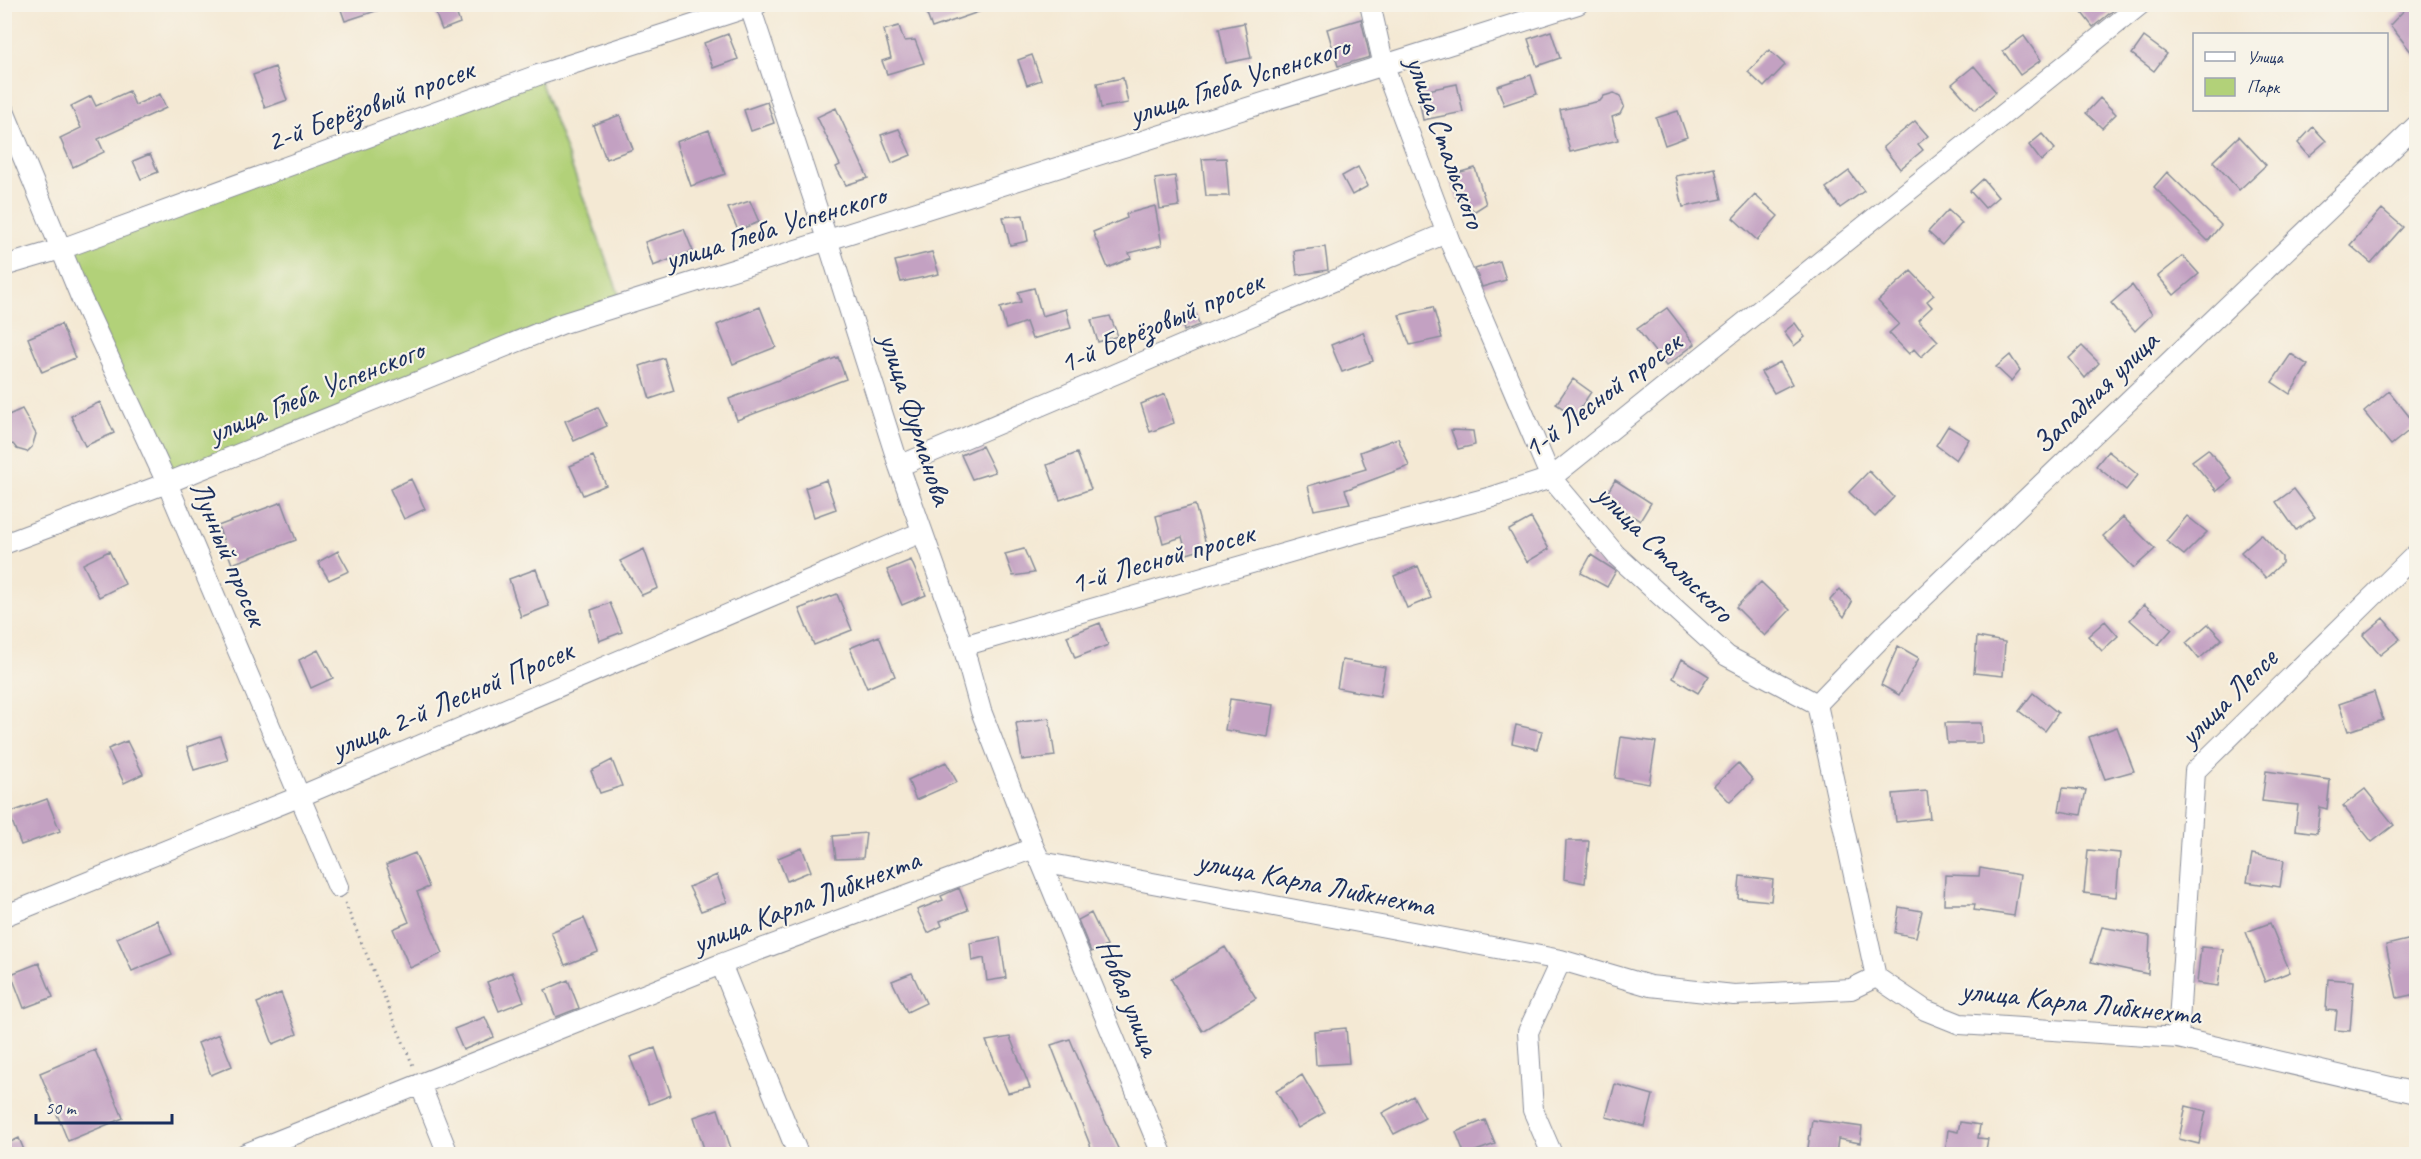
<svg xmlns="http://www.w3.org/2000/svg" width="2421" height="1159" viewBox="0 0 2421 1159" font-family="Caveat,sans-serif">
  <style>
    .green { fill: #b2d179; stroke: #66806c; stroke-width: 1.5 }
    .building { fill: #c3a1c2 }
    .lines { fill: none; stroke-linecap: round; stroke-linejoin: round }
    .minor-casing { stroke: #888c99; stroke-width: 22 }
    .path { stroke: #888c99; stroke-width: 3; stroke-dasharray: 1.5 4.5; stroke-linecap: butt }
    .minor { stroke: #fff; stroke-width: 20 }
    .labels { text-anchor: middle; stroke-width: 4.5; stroke-linejoin: round; paint-order: stroke }
    .street-label { font-size: 30px; fill: #1b2f5e; stroke: #f7f3e8 }
  </style>
  <rect width="100%" height="100%" fill="#f7f3e8"/>
  <filter id="ink" filterUnits="userSpaceOnUse"><feTurbulence type="fractalNoise" baseFrequency=".0167" numOctaves="2"/><feDisplacementMap in="SourceGraphic" scale="12" xChannelSelector="R" yChannelSelector="G"/><feConvolveMatrix kernelMatrix="1 2 1 2 8 2 1 2 1" color-interpolation-filters="sRGB"/></filter>
  <filter id="wash" filterUnits="userSpaceOnUse"><feTurbulence type="fractalNoise" baseFrequency=".008" numOctaves="4" result="noise"/><feDisplacementMap in="SourceGraphic" scale="24" xChannelSelector="R" yChannelSelector="G"/><feGaussianBlur stdDeviation="1.35" result="paint"/><feColorMatrix in="noise" values="0 0 0 0 0 0 0 0 0 0 0 0 0 0 0 0 0 1.4 0 .05"/><feComposite in="paint" operator="in"/></filter>
  <g filter="url(#wash)">
    <rect width="100%" height="100%" fill="#f4e9d4"/>
    <path class="green" d="M538,75l85,230 -456,178 -106,-234z"/>
    <g id="blocks">
      <path class="building" d="M339,4h46v4l-40,13z
        M432,4h21l7,19 -18,7z
        M923,4h69l1,3 -61,21z
        M2075,4h46l-28,23z
        M2410,4h6v54l-26,-33z
        M1361,19l9,38 -32,9 -11,-37z
        M1244,23l7,35 -25,5 -7,-35z
        M899,26l5,15 11,-1 9,23 -37,11 -5,-13 9,-3 -7,-28z
        M1551,31l9,27 -23,8 -9,-27z
        M728,34l10,25 -25,9 -9,-25z
        M2024,36l17,24 -21,15 -17,-24z
        M2144,37l23,17 -13,17 -22,-17z
        M1769,50l16,15 -21,22 -16,-15z
        M1032,55l9,25 -14,5 -9,-25z
        M1974,66l22,26 -21,18 -23,-26z
        M275,67l12,33 -22,8 -12,-33z
        M1531,75l6,19 -33,11 -7,-19z
        M1123,78l5,25 -27,5 -4,-25z
        M1457,84l6,28 -40,8 -5,-28z
        M129,91l6,14 25,-11 6,14 -68,31 6,13 -31,15 -13,-29 21,-10 -10,-22 20,-10 5,10z
        M1614,93l6,3 4,10 -4,8 -8,3 6,23 -48,12 -10,-42 40,-9 4,-5z
        M2100,98l16,16 -14,14 -16,-15z
        M767,102l7,21 -23,8 -7,-21z
        M836,108l32,70 -22,7 -10,-18 4,-2 -23,-48z
        M1678,111l9,26 -22,8 -9,-27z
        M620,115l13,34 -27,10 -13,-34z
        M1915,121l13,15 -10,8 5,6 -23,19 -17,-22z
        M2313,127l13,14 -17,15 -11,-13z
        M899,129l12,26 -19,8 -11,-28z
        M709,130l16,44 -34,12 -15,-44z
        M2042,134l13,15 -14,12 -12,-16z
        M2239,136l27,29 -27,25 -26,-29z
        M150,154l8,18 -17,7 -8,-18z
        M1226,158l3,38h-23l-4,-37z
        M1358,167l10,19 -16,9 -10,-19z
        M1475,168l11,36 -11,7 -18,-12 -7,-24z
        M1715,168l7,31 -39,8 -7,-31z
        M1849,171l15,20 -24,17 -14,-20z
        M2167,172l54,53 -13,16 -54,-54z
        M1175,176l4,30 -19,3 -5,-30z
        M1983,179l15,18 -13,11 -15,-17z
        M1755,195l23,21 -21,24 -24,-22z
        M750,201l9,21 -21,8 -10,-22z
        M1155,206l7,39 -33,8 2,5 -23,10 -15,-36 34,-14 -1,-4z
        M2382,209l21,18 -32,36 -21,-18z
        M1948,210l14,13 -20,22 -14,-13z
        M1023,215l5,26 -18,4 -7,-28z
        M684,229l9,22 -40,15 -8,-24z
        M1325,247l3,23 -31,5 -3,-24z
        M932,252l7,22 -38,8 -6,-21z
        M2183,256l16,18 -25,21 -16,-19z
        M1500,261l6,19 -24,7 -7,-18z
        M1911,271l23,24 -7,6 5,6 -14,13 20,21 -17,16 -7,-8 -5,5 -20,-21 10,-9 -21,-23z
        M2132,285l20,29 -17,17 -24,-28z
        M1034,288l8,28 24,-7 5,19 -39,11 -6,-17 -20,7 -6,-21 21,-6 -3,-10z
        M760,307l16,40 -43,17 -16,-39z
        M1433,307l9,31 -32,7 -11,-30z
        M1667,308l28,36 -29,22 -29,-37z
        M1196,314l3,11 -15,6 -3,-14z
        M1110,316l8,20 -20,6 -7,-22z
        M1795,323l10,14 -11,9 -10,-14z
        M61,324l14,34 -33,14 -14,-34z
        M1363,332l10,29 -31,11 -11,-27z
        M2082,346l17,17 -14,15 -16,-20z
        M2291,354l17,11 -18,29 -18,-12z
        M2010,355l10,15 -9,11 -15,-14z
        M838,357l8,22 -109,41 -8,-21z
        M664,358l10,33 -24,8 -10,-33z
        M1780,362l12,22 -18,9 -13,-21z
        M1573,379l18,13 -16,24 -19,-12z
        M2389,391l27,34 -25,20 -27,-33z
        M1165,394l9,29 -24,9 -9,-28z
        M100,402l14,31 -29,13 -14,-30z
        M598,407l9,19 -33,15 -9,-20z
        M22,409l14,25 -4,13 -5,5 -10,-3 -4,-5 -9,2v-29z
        M1948,426l21,13 -13,21 -20,-15z
        M1451,430l22,1 2,14 -17,4z
        M1398,438l11,28 -64,24 5,13 -36,7 -6,-24 58,-17 -6,-17z
        M982,446l13,26 -23,7 -11,-24z
        M2208,449l24,30 -15,12 -25,-30z
        M2108,451l30,24 -12,15 -30,-24z
        M1077,453l14,36 -31,11 -13,-35z
        M593,456l13,29 -23,10 -13,-29z
        M1869,471l25,26 -19,20 -26,-25z
        M411,479l14,30 -21,10 -14,-30z
        M826,480l10,29 -22,8 -9,-29z
        M1615,480l36,23 -11,18 -36,-23z
        M2294,489l21,28 -19,13 -20,-28z
        M282,502l14,38 -64,24 -14,-38z
        M1195,505l12,43 -20,6 -5,-17 -19,6 -7,-27z
        M2187,516l20,16 -23,23 -18,-14z
        M2123,517l32,32 -21,19 -31,-32z
        M1531,518l18,31 -22,13 -18,-32z
        M2261,534l21,23v6l-16,15 -25,-26z
        M644,549l14,39 -16,7 -22,-34z
        M1024,549l10,24 -21,3 -8,-22z
        M109,551l16,33 -26,13 -16,-33z
        M338,551l11,20 -20,9 -11,-18z
        M1591,555l25,16 -9,16 -26,-14z
        M911,560l15,35 -24,10 -15,-35z
        M1418,566l13,32 -24,10 -13,-32z
        M536,569l13,37 -28,11 -12,-38z
        M1761,582l29,28 -25,26 -29,-29z
        M1840,589l12,13 -8,15 -14,-17z
        M837,594l15,36 -38,15 -15,-36z
        M610,603l12,29 -23,9 -8,-31z
        M2144,604l28,25 -14,16 -28,-25z
        M2383,618l17,21 -20,16 -17,-20z
        M2105,621l13,15 -16,15 -14,-15z
        M1100,623l8,22 -33,13 -8,-22z
        M2208,624l14,15 -23,20 -13,-16z
        M879,636l16,40 -28,12 -17,-40z
        M1977,637l28,5 -2,34 -29,-3z
        M1898,646l21,12 -20,37 -18,-10z
        M318,650l15,28 -22,10 -12,-28z
        M1682,659l27,17 -11,17 -25,-15z
        M1342,660l43,7 -5,29 -43,-8z
        M2374,692l9,28 -35,11 -9,-27z
        M2033,693l25,20 -13,18 -26,-20z
        M1230,699l43,6 -5,32 -43,-7z
        M1049,718l6,38 -33,4 -6,-37z
        M1945,723h36l1,20h-35z
        M1516,725l26,6 -5,18 -25,-6z
        M2117,727l17,44 -29,8 -16,-42z
        M220,736l8,24 -34,10 -7,-23z
        M1621,737l35,5 -7,42 -34,-6z
        M127,741l16,33 -19,9 -16,-34z
        M612,760l10,26 -22,7 -9,-22z
        M946,762l11,20 -41,18 -8,-20z
        M1738,763l15,17 -23,22 -16,-16z
        M2266,771l64,9 -3,29 -7,-2 -3,26 -22,-3 3,-25 -36,-4z
        M2063,788l23,2 -5,25 -22,-4z
        M2365,789l29,36 -22,17 -29,-36z
        M1927,791l3,27 -34,4 -3,-28z
        M47,799l13,32 -39,14 -12,-32z
        M866,833l-3,25 -27,1 -3,-23z
        M1566,841h23l-4,42 -21,-4z
        M802,848l9,23 -24,10 -9,-23z
        M2088,850l32,3 -4,44 -32,-4z
        M415,853l14,34 -12,5 26,61 -33,15 -17,-39 16,-7 -23,-57z
        M2252,854l32,6 -4,27 -33,-5z
        M1980,868l40,7 -6,41 -40,-6 1,-6h-31l1,-29 34,1z
        M717,875l10,27 -26,9 -12,-24z
        M1740,876l33,4 -2,21 -33,-3z
        M959,888l9,22 -28,11 2,5 -14,7 -11,-23 26,-10 -2,-4z
        M1899,907l23,4 -6,26 -21,-4z
        M1091,913l16,33 -16,6 -13,-32z
        M584,918l14,34 -33,13 -14,-33z
        M157,920l15,34 -40,17 -15,-33z
        M2270,923l20,49 -25,10 -19,-50z
        M2102,927l48,9 -2,38 -57,-12z
        M1000,937l6,41 -19,3 -3,-23 -12,3 -2,-18z
        M2416,938v56l-19,4 -11,-53z
        M1225,947l31,51 -54,33 -31,-52z
        M2201,947l22,2 -5,37 -21,-3z
        M39,963l14,34 -29,11 -13,-34z
        M512,972l12,29 -25,10 -12,-29z
        M912,973l14,30 -19,9 -15,-31z
        M2328,979l26,2 -4,50 -15,-1 2,-19 -11,-1z
        M568,980l11,28 -23,9 -11,-27z
        M281,993l16,41 -24,10 -16,-41z
        M485,1017l9,20 -31,13 -9,-21z
        M1346,1028l3,35 -33,2 -2,-34z
        M219,1034l13,32 -21,9 -13,-32z
        M1010,1037l20,51 -22,5 -22,-52z
        M1070,1039l29,68 22,48h-27l-43,-110z
        M655,1048l16,47 -22,9 -19,-47z
        M95,1050l28,68 -55,23 -28,-68z
        M1302,1075l22,38 -26,15 -22,-37z
        M1615,1084l38,11 -8,32 -39,-10z
        M1413,1096l12,22 -31,16 -12,-21z
        M2186,1106l20,5 -7,33 -20,-5z
        M718,1109l15,46h-27l-12,-38z
        M1485,1120l10,24 -30,11 -9,-23z
        M1812,1120l50,7 -2,16 -22,-4 -2,16h-29z
        M1960,1122l20,3 -2,13 10,1 -3,16h-40l3,-25 10,2z
        M19,1138l7,17h-22v-10z"/>
    </g>
  </g>
  <g filter="url(#ink)">
    <use href="#blocks" fill-opacity="0" stroke="#888c99" stroke-width="1.5"/>
    <g class="lines">
      <g class="minor-casing">
        <path id="minor" d="M749,4l79,238 71,224 64,180 18,65 53,137
          M1370,4l14,62 66,176 101,236 65,77 111,101 90,48 59,273
          M4,111l78,189 85,183 171,404
          M4,266l57,-17 477,-174 220,-71
          M899,466l547,-233
          M4,544l163,-61 394,-159 1017,-320
          M963,646l386,-111 143,-38 59,-19 590,-474
          M1817,704l67,-69 532,-509
          M1041,862l121,292
          M4,916l297,-120 621,-264
          M721,964l77,190
          M1876,977l49,33 35,14 218,14 238,55
          M2178,1038l17,-267 221,-217
          M420,1084l28,70
          M245,1154l476,-190 313,-116 7,14 520,98 89,26 84,9 117,-6 25,-12
          M1552,1154l-19,-44 -5,-78 33,-72"/>
      </g>
      <path class="path" d="M345,903l69,165"/>
      <use href="#minor" class="minor"/>
    </g>
  </g>
  <g class="labels">
    <g class="street-label">
      <text transform="translate(1239 80) rotate(-18)" y="10">улица Глеба Успенского</text>
      <text transform="translate(370 105) rotate(-20)" y="10">2-й Берёзовый просек</text>
      <text transform="translate(1446 142) rotate(70)" y="10">улица Стальского</text>
      <text transform="translate(775 227) rotate(-17)" y="10">улица Глеба Успенского</text>
      <text transform="translate(1161 322) rotate(-23)" y="10">1-й Берёзовый просек</text>
      <text transform="translate(316 391) rotate(-22)" y="10">улица Глеба Успенского</text>
      <text transform="translate(2095 392) rotate(-44)" y="10">Западная улица</text>
      <text transform="translate(1602 395) rotate(-37)" y="10">1-й Лесной просек</text>
      <text transform="translate(916 419) rotate(72)" y="10">улица Фурманова</text>
      <text transform="translate(229 553) rotate(67)" y="10">Лунный просек</text>
      <text transform="translate(1665 553) rotate(45)" y="10">улица Стальского</text>
      <text transform="translate(1162 558) rotate(-16)" y="10">1-й Лесной просек</text>
      <text transform="translate(2228 697) rotate(-45)" y="10">улица Лепсе</text>
      <text transform="translate(452 699) rotate(-23)" y="10">улица 2-й Лесной Просек</text>
      <text transform="translate(1316 883) rotate(11)" y="10">улица Карла Либкнехта</text>
      <text transform="translate(806 901) rotate(-21)" y="10">улица Карла Либкнехта</text>
      <text transform="translate(1129 997) rotate(68)" y="10">Новая улица</text>
      <text transform="translate(2081 1002) rotate(6)" y="10">улица Карла Либкнехта</text>
    </g>
  </g>
  <rect width="2421" height="1159" fill="none" stroke="#f7f3e8" stroke-width="24"/>
  <rect x="2193" y="33" width="195" height="78" fill="#f7f3e8" stroke="#9fa5b1" stroke-width="1.5"/>
  <rect x="2205" y="52" width="30" height="9" fill="#ffffff" stroke="#9fa5b1" stroke-width="1.5"/>
  <text x="2247" y="63" font-size="18" fill="#1b2f5e">Улица</text>
  <rect x="2205" y="78" width="30" height="18" fill="#b2d179" stroke="#9fa5b1" stroke-width="1.5"/>
  <text x="2247" y="93" font-size="18" fill="#1b2f5e">Парк</text>
  <path d="M36 1114v9h136v-9" fill="none" stroke="#1b2f5e" stroke-width="3"/>
  <text x="45" y="1114" font-size="18" fill="#1b2f5e" stroke="#f7f3e8" stroke-width="4.5" paint-order="stroke">50 m</text>
</svg>
